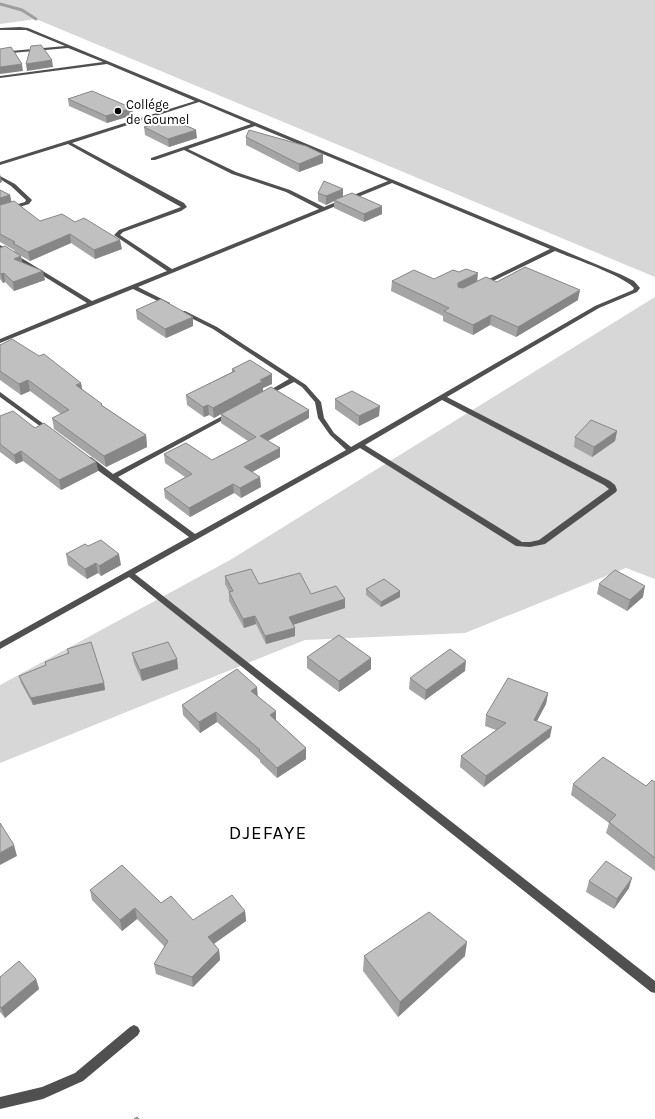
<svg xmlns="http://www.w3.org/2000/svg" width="655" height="1119" viewBox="0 0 655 1119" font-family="Karla,sans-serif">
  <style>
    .green { fill: #d7d7d7 }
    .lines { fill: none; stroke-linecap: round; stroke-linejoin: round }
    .stream { stroke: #9e9e9e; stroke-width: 3 }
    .minor { fill: #505050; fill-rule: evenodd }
    .wall { fill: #a5a5a5 }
    .shaded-wall { fill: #868686 }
    .building { fill: #c0c0c0; stroke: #868686 }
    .poi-dot { fill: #000; stroke: #fff; stroke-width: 1.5 }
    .labels { text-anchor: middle; stroke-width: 4; stroke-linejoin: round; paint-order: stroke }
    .far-poi-label { font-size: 13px; fill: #000; stroke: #fff; text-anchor: start }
    .near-neighbourhood-label { font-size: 19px; letter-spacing: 1px; fill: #000; stroke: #fff }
  </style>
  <rect width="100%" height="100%" fill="#fff"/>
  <path class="green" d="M0,0h655v277l-619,-258 -36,5z
    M655,297v282l-29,-11 -161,65 -160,7 -305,123v-78l230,-125z"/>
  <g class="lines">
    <path class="stream" d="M0,4l22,6 14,9"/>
    <path class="minor" d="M20,27l8,1 594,247 12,6 6,7 -3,4 -38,16 -152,89 163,84 5,4 2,5 -1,2 -71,52 -15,3 -14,-1 -156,-98 -225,126 520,407v12l-4,-1 -522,-415 -129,72v-7l189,-105 -104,-76 -1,-2 1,-2h6l22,17 115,-61h4l1,1 -1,1 -114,62 77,57 151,-84 -16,-15 -12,-17 -3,-16 -13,-15 -8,-5 -25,13h-4v-2l24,-14 -76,-50 -32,-16v-2h4l32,16 89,58 15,17 3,16 10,15 17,14 244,-141 38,-16 1,-2c-10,-12 -62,-30 -79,-37l-70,34h-4v-2l69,-34 -158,-66 -254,104 32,16v2h-4l-33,-16 -133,54v-4l87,-36 -87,-54v-4l92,56 75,-30 -53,-36 5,-5 62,-23 -113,-63 -68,21v-3l195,-61 -88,-37 -107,14v-2l103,-14 -35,-14 -68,6v-2l65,-6 -39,-16h-26v-2zM199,102l52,22 -100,34v2h4l29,-10 48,24 54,18 33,17 -147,60 -52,-34 3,-3 58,-21 6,-4 -3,-4 -112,-60zM255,126l133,55 -64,26 -34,-17 -54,-18 -48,-23zM442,400l162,85 5,4 -70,51 -9,2h-8l-157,-97z
      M0,176l15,8 16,15 1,1 -3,4 -29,9v-4l25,-7 1,-2 -15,-14 -11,-7z
      M0,392l52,38 1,1 -1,1h-4l-48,-35z
      M134,1025l4,2 2,4 -2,4 -55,46 -40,18 -43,10v-12l42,-10 33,-14 55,-46z"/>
  </g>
  <path class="wall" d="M68,99l64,9 1,7 -26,8 -38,-17z
    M144,127l53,11 -28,9 -24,-12z
    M246,137l77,26 -24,9 -53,-27z
    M0,190l10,5 1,7 29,19 82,28 -27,10 -24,-16 -41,18 -14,-8 5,3 1,6 23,18 -31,11 -9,-9 -2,1 -3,-4v-31l15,4 -1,-2 -14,-8z
    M318,193l25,3 39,18 -18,8 -30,-14v-7l-8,4 -8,-4z
    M434,279l63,3 81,18 -62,37 -26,-12 -17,10 -30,-14v-5l-52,-25 1,-10z
    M136,310l57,16 -27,12 -29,-19z
    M0,345l81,38 1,6 21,17 43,29 1,12 -41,20 -52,-38 -2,-11 9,-4 -31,-23 -9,4 -21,-15z
    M232,369l40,15 -9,4v3l46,19v8l-41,23 12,7v9l-28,15 9,15 -20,11 -7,-5 -44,24 -25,-19 -1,-9 21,-12 -20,-14 -1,-9 48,6 36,-19 -27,-18v-9l-7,4 -5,-3 -5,2 -17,-12 -1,-10 46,-23z
    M335,399l44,17 -20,10 -24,-17z
    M0,416l35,12 61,34 2,9 -37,19 -38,-29 -7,3 -16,-12z
    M617,431l-2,10 -23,16 -18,-10 1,-10z
    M88,546l33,19 -20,11 -3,-3 -11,6 -19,-14 -2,-11z
    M225,576l34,8 52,10 34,5v9l-52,17 2,11 -29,8 -10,-20 -12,4 -15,-27v-9l-4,-8z
    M599,584l44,13 -16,14 -30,-17z
    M366,589l34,2v6l-19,10 -15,-12z
    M67,649l37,34 1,7 -72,15 -12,-22 -2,-7 26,-11v-3l23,-8z
    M132,653l45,6 1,10 -36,12 -8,-18z
    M307,657l64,12 -32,23 -32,-24z
    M465,671l-40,29 -16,-11 1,-11z
    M548,693l-2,11 -9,17 13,16 -66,50 -24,-20 1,-11 35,-26 -11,-4 1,-11z
    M258,696l18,24 30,28v11l-29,19 -17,-16v-2l-43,-38 -17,11 -17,-18 -1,-10z
    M655,782v89l-49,-38 3,-10 -38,-28 2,-11 73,2z
    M589,881l40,7 -15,21 -28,-17z
    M90,890l71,13 32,17 52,-9 1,10 -32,23 5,6 1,10 -27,27 -37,-13 -2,-10 11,-17 -28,-28 -15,12 -30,-31z
    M364,956h101l-67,61 -35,-46z
    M0,977l36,2 3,10 -34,29 -5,-6z"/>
  <path class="shaded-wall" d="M52,60l1,7 -26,4 -1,-7z
    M22,64l1,7 -23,3v-7z
    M132,108l1,7 -26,8 -1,-7z
    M196,130l1,8 -28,9 -1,-8z
    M323,154v9l-24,9v-8z
    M0,174l2,8 -2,1z
    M343,189v9l-9,2v1l-8,4v-9z
    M10,195l2,9 -12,4v-10z
    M382,206v8l-18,8v-8z
    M70,234l1,9 -41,18 -2,-9z
    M120,240l2,9 -27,10 -1,-9z
    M21,256l1,9 -8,-6z
    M43,271l2,9 -31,11 -1,-9z
    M4,273l1,9 -2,1 -2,-9z
    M478,273l-1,10 -20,10 1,-10z
    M580,290l-2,10 -62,37 2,-10z
    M491,315l-1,10 -17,10v-10z
    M193,317v9l-27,12 -1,-9z
    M272,374v10l-9,4v3l-49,27 -1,-10 47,-28z
    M28,380l2,11 -9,4 -2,-11z
    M81,383l2,11 -7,-9z
    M208,405l1,10 -5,2 -1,-10z
    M380,406l-1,10 -20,10v-10z
    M309,410v8l-49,27v-9z
    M617,431l-2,10 -23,16 2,-10z
    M146,435l1,12 -41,20 -2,-11z
    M280,448v9l-35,19 -1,-9z
    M21,451l2,10 -7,3 -2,-9z
    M96,462l2,9 -37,19 -2,-10z
    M260,477l1,10 -20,11 -1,-10z
    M233,484l1,9 -44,24 -1,-9z
    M119,554l2,11 -20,11 -2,-10z
    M96,563l2,10 -11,6 -2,-10z
    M645,586l-2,11 -16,14 3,-11z
    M400,591v6l-19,10v-5z
    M345,599v9l-56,18v-9z
    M255,616l1,8 -12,4 -1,-9z
    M295,628v8l-29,8 -1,-8z
    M371,658v11l-32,23v-11z
    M177,659l1,10 -36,12 -2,-11z
    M466,661l-1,10 -40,29 1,-10z
    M104,683l1,7 -72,15 -2,-7z
    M257,687l1,11 -7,-7z
    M548,693l-2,11 -14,26 2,-10z
    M276,711v10l-6,-6z
    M216,712l1,10 -17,11 -1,-11z
    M552,727l-2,10 -66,50 2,-11z
    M306,748v11l-29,19v-10z
    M14,845l3,11 -17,9v-12z
    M632,878l-3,10 -15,21 3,-10z
    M135,908l2,11 -15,12 -2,-11z
    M245,911l1,10 -37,26 -1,-10z
    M467,942l-2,14 -67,61 2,-15z
    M219,950l1,10 -27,27 -1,-10z
    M36,979l3,10 -34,29 -4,-10z"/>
  <path class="building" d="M41,45l11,15 -26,4 5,-18z
    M11,47l11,17 -22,3v-18z
    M92,91l40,17 -26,8 -38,-17z
    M171,119l25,11 -28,9 -24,-12z
    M249,130l57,16 17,8 -24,10 -53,-27z
    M324,181l19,8 -17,7 -8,-3z
    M0,190l10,5 -10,3z
    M352,193l30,13 -18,8 -30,-14z
    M14,201l26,20 22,-7 13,8 9,-4 36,22 -26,10 -24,-16 -42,18 -15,-9 2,-1 -15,-8v-29z
    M5,246l16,10 -7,3 29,12 -30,11 -9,-9 -3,1 -1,-1v-25z
    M525,267l55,23 -62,37 -27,-12 -18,10 -29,-14 5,-3 -57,-27 22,-11 20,9 19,-9 6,2 7,-3 12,4 -20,10v4l5,1 23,-11 11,5z
    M161,299l32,18 -28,12 -29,-19z
    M12,339l27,17 5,-2 37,29 -5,2 26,19 -1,1 45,30 -42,21 -52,-38 17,-8 -41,-30 -9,4 -19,-13v-26z
    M250,360l22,14 -12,6 3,1 -50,27 -5,-3 -5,2 -17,-12 49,-24 -3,-2z
    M271,387l38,23 -49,26 20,12 -36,19 16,10 -20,11 -7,-4 -44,24 -25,-19 28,-15 -28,-20 22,-11 26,17 44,-23 -35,-23z
    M352,391l28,15 -21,10 -24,-17z
    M13,411l22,17 9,-5 52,39 -37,18 -38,-29 -7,4 -14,-11v-28z
    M591,420l26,11 -23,16 -19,-10z
    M101,540l18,14 -20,12 -3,-3 -11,6 -19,-15 19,-10 3,2z
    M251,569l8,15 41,-11 11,21 25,-8 9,13 -56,18 6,11 -30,8 -10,-20 -12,3 -14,-27 4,-1 -8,-15z
    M615,570l30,16 -15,14 -31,-16z
    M384,579l16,12 -19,11 -15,-13z
    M339,635l32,23 -32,23 -32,-24z
    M91,642l13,41 -73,15 -12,-22 27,-11 -1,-3 24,-9 -2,-4z
    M168,642l9,17 -37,11 -8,-17z
    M450,649l16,12 -40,29 -16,-12z
    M237,669l20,18 -6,4 25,20 -6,4 36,33 -29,20 -18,-17 1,-1 -44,-38 -17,10 -17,-17z
    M508,678l40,15 -14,27 18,7 -66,49 -25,-20 45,-33 -20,-8z
    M603,757l43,29 6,-6 3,2v76l-46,-36 7,-7 -43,-31z
    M0,823l14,22 -14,8z
    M606,861l26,17 -15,21 -28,-18z
    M122,865l39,38 10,-7 22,24 39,-25 13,16 -37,26 11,13 -27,27 -38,-13 14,-23 -33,-33 -15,12 -30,-30z
    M429,912l38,30 -67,60 -36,-46z
    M19,961l17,18 -35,29 -1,-2v-29z
    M137,1117l2,2h-5z"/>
  <circle class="poi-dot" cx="118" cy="111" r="4"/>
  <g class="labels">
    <g class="far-poi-label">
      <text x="126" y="109">Collége<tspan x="126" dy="15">de Goumel</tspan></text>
    </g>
    <g class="near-neighbourhood-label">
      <text x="268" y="839">DJEFAYE</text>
    </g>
  </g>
</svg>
